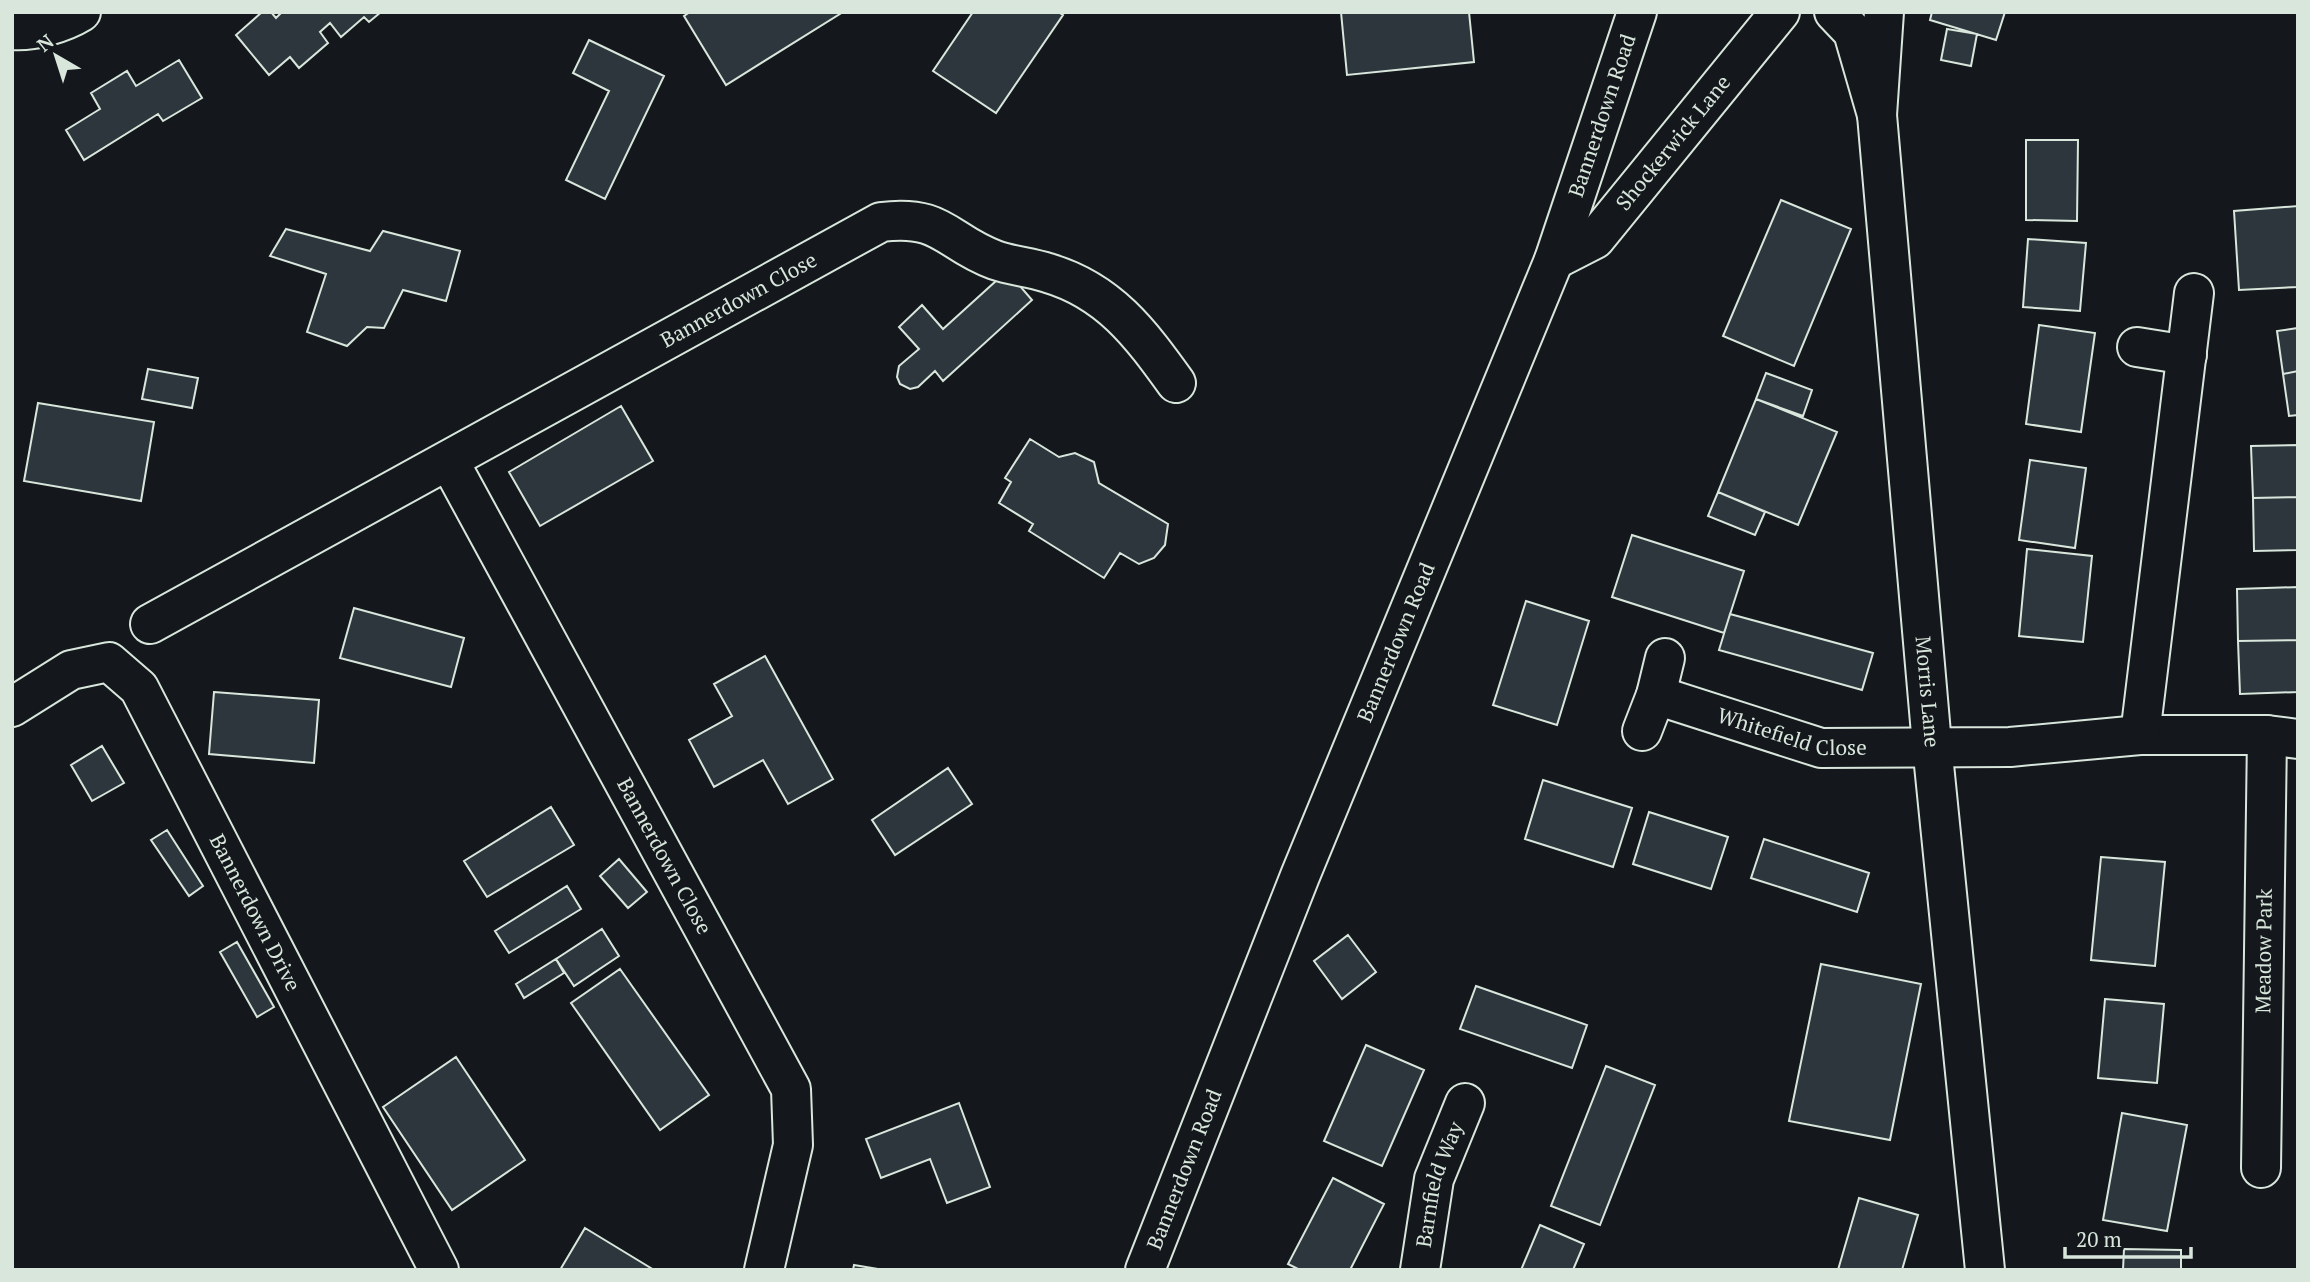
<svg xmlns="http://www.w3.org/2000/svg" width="2310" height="1282" viewBox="0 0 2310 1282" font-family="'PT Serif',serif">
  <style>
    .building { fill: #2c363c; stroke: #d8e6dc; stroke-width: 2 }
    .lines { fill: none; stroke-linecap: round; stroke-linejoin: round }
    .minor-casing { stroke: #d8e6dc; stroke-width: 42 }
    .minor { stroke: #14181c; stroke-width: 38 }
    .labels { text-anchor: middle; stroke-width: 5; stroke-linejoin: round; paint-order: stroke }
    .street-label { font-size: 21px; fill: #d8e6dc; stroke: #14181c }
  </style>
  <rect width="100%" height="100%" fill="#14181c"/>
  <path class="building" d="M262,12h9l5,6 6,-6h99l-12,10 -5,-5 -23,20 -11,-14 -10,9 8,11 -29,25 -9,-11 -21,18 -33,-40z
    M690,12h153l-117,73 -42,-69z
    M973,12h85l5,3 -67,98 -63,-42z
    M1341,12h128l5,50 -127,13z
    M1932,12h73l-9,28 -66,-20z
    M1947,29l30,5 -6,32 -30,-6z
    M589,40l75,36 -59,123 -39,-19 43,-89 -36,-18z
    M179,60l23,38 -39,23 -5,-7 -74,46 -18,-30 34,-21 -9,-16 36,-22 9,15z
    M2026,140h52l-1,81 -51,-1z
    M1781,200l70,29 -57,137 -71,-30z
    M2298,206v81l-59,3 -5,-79z
    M286,229l84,22 13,-20 77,20 -14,50 -43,-11 -19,38 -17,-1 -20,19 -40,-14 19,-58 -56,-18z
    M2028,239l58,4 -6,68 -57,-4z
    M1007,271l25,29 -89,81 -8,-10 -17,16 -8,2 -10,-5 -3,-7 2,-11 20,-17 -20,-22 23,-22 21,24z
    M2039,325l56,8 -14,99 -55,-8z
    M2298,328v43l-15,3 -6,-43z
    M148,369l50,9 -6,30 -50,-9z
    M2298,371v44l-9,1 -6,-42z
    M1766,373l46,17 -9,26 -47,-17z
    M1756,399l81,33 -39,93 -80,-33z
    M38,403l116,19 -13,79 -117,-20z
    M621,406l32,55 -113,65 -31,-54z
    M1030,439l29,18 16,-4 19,9 5,21 69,41 -3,21 -11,13 -15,6 -19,-11 -16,25 -75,-47 4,-7 -34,-21 12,-21 -6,-4z
    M2298,445v52l-45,1 -2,-52z
    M2030,460l56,8 -11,80 -56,-8z
    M1718,492l47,20 -10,23 -47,-19z
    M2298,497v53l-44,1 -1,-53z
    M1632,535l112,36 -20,62 -112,-36z
    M2027,549l65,7 -9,86 -64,-6z
    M2298,587v53l-60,1 -1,-52z
    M1526,601l63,20 -32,104 -64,-20z
    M354,608l110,30 -13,49 -111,-29z
    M1730,614l143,39 -11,37 -143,-40z
    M2298,640v52l-58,2 -2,-53z
    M765,656l68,123 -45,25 -25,-44 -49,27 -25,-47 43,-24 -18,-32z
    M214,692l105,8 -5,63 -105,-9z
    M102,746l22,37 -32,18 -21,-36z
    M948,768l24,36 -77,51 -23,-35z
    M1543,780l89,28 -19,59 -88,-28z
    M551,807l23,38 -87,52 -23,-36z
    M1649,812l79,25 -17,52 -78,-25z
    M167,830l36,56 -14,10 -38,-56z
    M1764,839l105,34 -12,39 -106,-34z
    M2101,857l64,5 -10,104 -64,-6z
    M619,859l28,33 -19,16 -28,-32z
    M567,886l14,23 -72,44 -14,-22z
    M602,929l17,27 -45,30 -18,-27z
    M1348,935l28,37 -34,27 -28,-38z
    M237,942l37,65 -17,10 -37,-65z
    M556,959l8,14 -40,25 -8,-14z
    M1821,964l100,20 -31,156 -101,-19z
    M620,969l89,126 -49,35 -89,-127z
    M1476,986l111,39 -15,43 -112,-39z
    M2105,999l59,5 -7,79 -59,-5z
    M1366,1045l58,25 -42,96 -58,-25z
    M456,1057l69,103 -73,50 -69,-103z
    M1606,1066l49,19 -55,140 -49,-19z
    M959,1103l31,84 -43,16 -17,-44 -49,19 -15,-39z
    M2122,1113l65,12 -20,106 -64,-11z
    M1333,1178l51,26 -34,66h-50l-12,-6z
    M1859,1198l59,17 -16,55h-64z
    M1540,1225l44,19 -11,26h-52z
    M585,1228l69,42h-94z
    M2124,1249l57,1v20h-58z
    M854,1265l30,5h-31z"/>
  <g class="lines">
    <g class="minor-casing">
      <g id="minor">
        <path d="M1834,12l19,20 24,83 7,-103"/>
        <path d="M12,30c21,2 51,-7 69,-18"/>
        <path id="s1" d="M1877,115l55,630 53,525"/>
        <path id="s2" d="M1554,260l41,-21 185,-227"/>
        <path d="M2137,347l50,8"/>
        <path id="s3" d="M449,461l342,628 2,56 -29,125"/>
        <path id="s4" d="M150,624l731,-402c62,-8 65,20 114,38 17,6 35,7 53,13 61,18 92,60 128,110"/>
        <path id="s5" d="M1656,695l165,53 189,-1 130,-12h127l31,4"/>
        <path id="s6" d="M12,707l59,-37 38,-8 30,26 300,582"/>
        <path d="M1642,731l14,-36 9,-37"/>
        <path d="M2140,735l54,-442"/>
        <path id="s7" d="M2261,1168l6,-433"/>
        <path id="s8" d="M1145,1270l155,-394 254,-616 83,-248"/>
        <path id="s9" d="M1420,1270l14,-91 31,-76"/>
      </g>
    </g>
    <use href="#minor" class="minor"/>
  </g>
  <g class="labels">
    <g class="street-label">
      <text dy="7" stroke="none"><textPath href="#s8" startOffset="1242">Bannerdown Road</textPath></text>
      <text dy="7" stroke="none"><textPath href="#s2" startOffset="170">Shockerwick Lane</textPath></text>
      <text dy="7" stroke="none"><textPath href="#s4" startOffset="672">Bannerdown Close</textPath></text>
      <text dy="7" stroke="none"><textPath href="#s8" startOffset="676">Bannerdown Road</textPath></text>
      <text dy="7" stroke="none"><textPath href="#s1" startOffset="579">Morris Lane</textPath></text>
      <text dy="7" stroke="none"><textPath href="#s5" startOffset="142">Whitefield Close</textPath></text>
      <text dy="7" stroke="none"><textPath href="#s3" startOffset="450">Bannerdown Close</textPath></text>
      <text dy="7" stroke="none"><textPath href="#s6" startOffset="401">Bannerdown Drive</textPath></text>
      <text dy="7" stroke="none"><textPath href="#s7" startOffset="217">Meadow Park</textPath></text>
      <text dy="7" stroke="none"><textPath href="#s8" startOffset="108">Bannerdown Road</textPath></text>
      <text dy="7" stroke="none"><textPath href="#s9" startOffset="88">Barnfield Way</textPath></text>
    </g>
  </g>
  <rect width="2310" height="1282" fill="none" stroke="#d8e6dc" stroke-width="28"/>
  <g transform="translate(56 56) rotate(321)" stroke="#14181c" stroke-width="5" paint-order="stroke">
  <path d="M0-5L12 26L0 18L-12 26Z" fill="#d8e6dc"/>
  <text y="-10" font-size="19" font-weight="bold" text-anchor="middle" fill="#d8e6dc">N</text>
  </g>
  <path d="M2065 1247v10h126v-10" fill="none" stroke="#d8e6dc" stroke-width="3.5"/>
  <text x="2076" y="1247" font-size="21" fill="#d8e6dc" stroke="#14181c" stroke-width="5" paint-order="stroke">20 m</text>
</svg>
